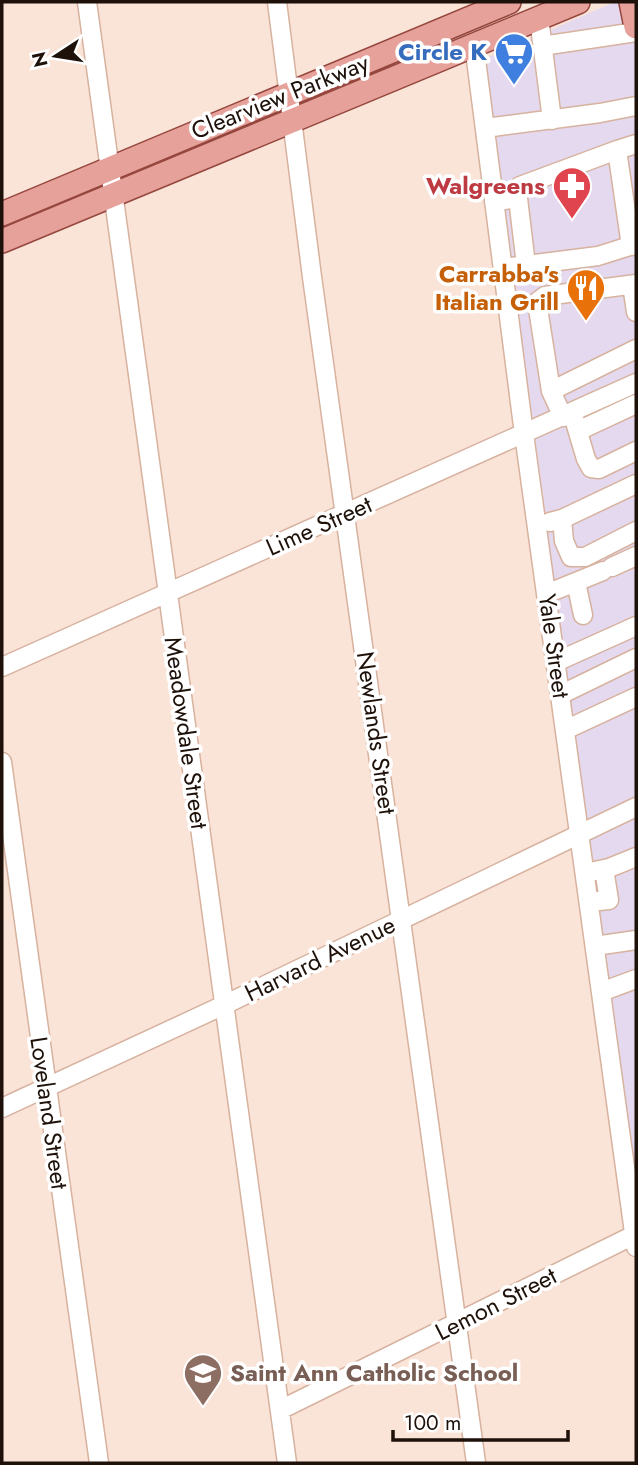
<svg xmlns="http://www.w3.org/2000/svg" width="638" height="1465" viewBox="0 0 638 1465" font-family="Jost,sans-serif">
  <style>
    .commercial { fill: #e4d9ee }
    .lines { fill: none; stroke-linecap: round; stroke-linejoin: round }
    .minor-casing { stroke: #d7b29f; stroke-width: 21 }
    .major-casing { stroke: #95463d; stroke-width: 26 }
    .minor { stroke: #fff; stroke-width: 18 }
    .major { stroke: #e6a19b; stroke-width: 23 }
    .labels { text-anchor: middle; stroke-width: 7; stroke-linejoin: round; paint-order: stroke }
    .shop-label { font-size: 24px; font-weight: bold; fill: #366cbe; stroke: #fff; text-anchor: end }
    .street-label { font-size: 24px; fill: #1d110a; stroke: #fff }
    .health-label { font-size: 24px; font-weight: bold; fill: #be3a42; stroke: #fff; text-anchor: end }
    .food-label { font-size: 24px; font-weight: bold; fill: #c56008; stroke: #fff; text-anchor: end }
    .education-label { font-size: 24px; font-weight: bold; fill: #785e54; stroke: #fff; text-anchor: start }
  </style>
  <rect width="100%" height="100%" fill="#fae3d7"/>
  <path class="commercial" d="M615,2h21v1185l-152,-1128z"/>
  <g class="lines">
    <g class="minor-casing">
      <path id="minor" d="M87,2l200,1461
        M277,2l35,275 164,1186
        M539,18l13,102
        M474,44l50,390 112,813
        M542,46l94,-14
        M485,128l115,-15 36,-7
        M617,150l19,-6
        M517,190l9,75
        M494,202l16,-3 10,-13 97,-36 14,96
        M503,268l95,-12 38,-12
        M632,285l4,27
        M551,391l85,-42
        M572,412l14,47 5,9 8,1 37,-18
        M563,417l-12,-26 -14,-89 8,-6 91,-12
        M578,431l58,-27
        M562,519l2,22 7,16h14l51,-26
        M550,522l12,-3 74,-35
        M612,567l24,-11
        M576,582l7,33
        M546,594l57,-23
        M556,662l80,-36
        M2,667l634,-284
        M560,695l76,-37
        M565,730l71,-33
        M2,762l97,701
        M585,873l24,-5 27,-11
        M589,902l20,-2 -5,-31
        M595,946l41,-6
        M601,992l35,-13
        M2,1108l222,-103 412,-198
        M280,1410l356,-176"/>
    </g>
    <g class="major-casing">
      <path id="major" d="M631,2l5,25
        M2,214l507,-212
        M2,241l576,-239"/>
    </g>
    <use href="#minor" class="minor"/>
    <use href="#major" class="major"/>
  </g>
  <defs>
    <g id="supermarket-pin" transform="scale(2.0125)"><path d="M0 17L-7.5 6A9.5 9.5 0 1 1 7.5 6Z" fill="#3f7fe0" stroke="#fff"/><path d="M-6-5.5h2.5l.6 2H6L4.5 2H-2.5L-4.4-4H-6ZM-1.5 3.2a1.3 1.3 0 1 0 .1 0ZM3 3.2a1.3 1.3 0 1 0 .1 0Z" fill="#fff"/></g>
    <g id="pharmacy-pin" transform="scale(2.0125)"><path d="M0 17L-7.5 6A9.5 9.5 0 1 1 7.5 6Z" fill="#e0444e" stroke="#fff"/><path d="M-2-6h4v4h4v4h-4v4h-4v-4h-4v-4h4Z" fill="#fff"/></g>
    <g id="restaurant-pin" transform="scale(2.0125)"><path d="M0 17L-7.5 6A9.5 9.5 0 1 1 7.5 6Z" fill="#e8710a" stroke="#fff"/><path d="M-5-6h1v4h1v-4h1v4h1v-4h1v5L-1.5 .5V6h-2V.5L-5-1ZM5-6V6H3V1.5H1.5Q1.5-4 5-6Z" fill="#fff"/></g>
    <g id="school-pin" transform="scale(2.0125)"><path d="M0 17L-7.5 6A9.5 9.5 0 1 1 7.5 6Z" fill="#8d6e63" stroke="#fff"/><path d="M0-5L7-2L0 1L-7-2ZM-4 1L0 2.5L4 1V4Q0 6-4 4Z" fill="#fff"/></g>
  </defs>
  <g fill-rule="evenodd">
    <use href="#supermarket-pin" x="514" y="52"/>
    <use href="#pharmacy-pin" x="572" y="186"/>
    <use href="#restaurant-pin" x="586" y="288"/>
    <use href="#school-pin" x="203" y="1373"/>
  </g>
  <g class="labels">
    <g class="shop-label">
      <text x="487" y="60">Circle K</text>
    </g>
    <g class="street-label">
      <text transform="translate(280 97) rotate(-22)" y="8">Clearview Parkway</text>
      <text transform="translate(319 526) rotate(-24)" y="8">Lime Street</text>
      <text transform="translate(554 646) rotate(82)" y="8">Yale Street</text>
      <text transform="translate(186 733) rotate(82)" y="8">Meadowdale Street</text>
      <text transform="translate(376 733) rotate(82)" y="8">Newlands Street</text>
      <text transform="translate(320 959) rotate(-26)" y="8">Harvard Avenue</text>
      <text transform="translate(49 1113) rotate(82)" y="8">Loveland Street</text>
      <text transform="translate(496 1304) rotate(-27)" y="8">Lemon Street</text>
    </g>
    <g class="health-label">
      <text x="545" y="194">Walgreens</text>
    </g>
    <g class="food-label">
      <text x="559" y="282">Carrabba's<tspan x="559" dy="28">Italian Grill</tspan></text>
    </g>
    <g class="education-label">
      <text x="230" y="1381">Saint Ann Catholic School</text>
    </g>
  </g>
  <rect width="638" height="1465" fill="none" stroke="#1d110a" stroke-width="7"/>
  <g transform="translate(56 56) rotate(258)" stroke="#ffffff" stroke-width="5" paint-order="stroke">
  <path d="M0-5L12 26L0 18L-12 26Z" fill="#1d110a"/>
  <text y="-10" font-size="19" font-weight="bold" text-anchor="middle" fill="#1d110a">N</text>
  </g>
  <path d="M393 1430v10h175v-10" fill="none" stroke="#1d110a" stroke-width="3.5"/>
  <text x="404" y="1430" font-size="21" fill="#1d110a" stroke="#ffffff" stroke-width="5" paint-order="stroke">100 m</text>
</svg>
